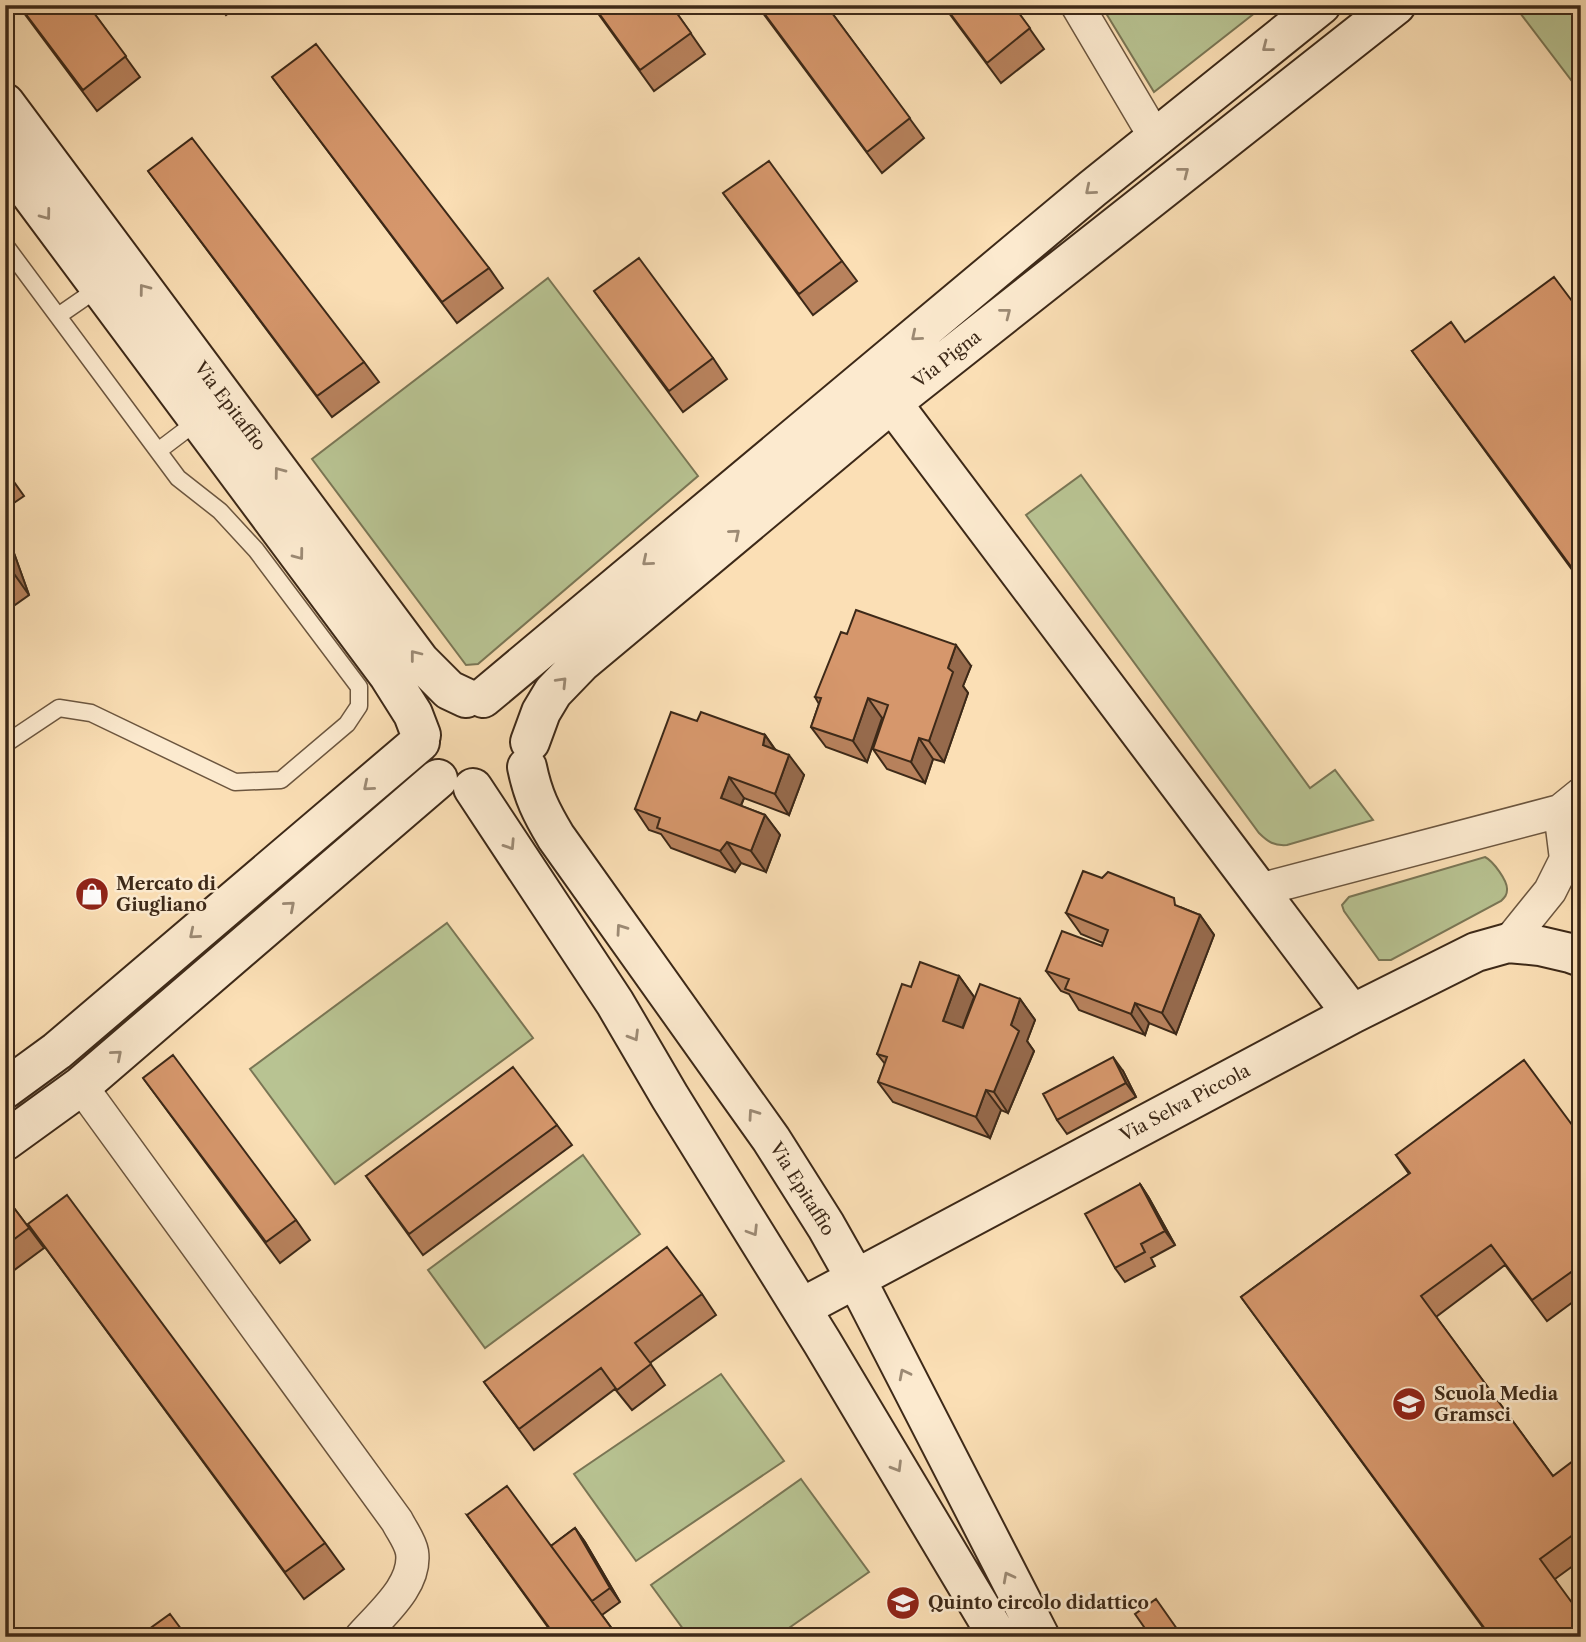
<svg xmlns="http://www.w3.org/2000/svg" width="1586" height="1642" viewBox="0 0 1586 1642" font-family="'Libre Caslon Text',serif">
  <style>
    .green { fill: #b8c392; stroke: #7a7655; stroke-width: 2 }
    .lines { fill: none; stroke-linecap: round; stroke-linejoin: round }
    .lane-casing { stroke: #6c563f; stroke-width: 19 }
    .street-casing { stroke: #6c563f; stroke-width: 35 }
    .secondary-casing { stroke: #3d2918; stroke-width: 42 }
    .lane { stroke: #fceacf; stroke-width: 16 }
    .street { stroke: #fceacf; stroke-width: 32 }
    .secondary { stroke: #fceacf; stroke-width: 38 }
    .wall { fill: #b8825d; stroke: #3d2918; stroke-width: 2 }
    .shaded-wall { fill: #966a4c; stroke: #3d2918; stroke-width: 2 }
    .building { fill: #d6976c; stroke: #3d2918; stroke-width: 2 }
    .oneway { stroke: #9c8a74 }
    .labels { text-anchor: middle; stroke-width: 5; stroke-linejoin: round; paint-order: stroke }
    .street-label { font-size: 18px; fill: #3d2918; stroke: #fceacf }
    .poi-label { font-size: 18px; font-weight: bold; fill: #3d2918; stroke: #fceacf; text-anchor: start }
  </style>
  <rect width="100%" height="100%" fill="#fbdfb5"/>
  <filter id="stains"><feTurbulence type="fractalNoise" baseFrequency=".00286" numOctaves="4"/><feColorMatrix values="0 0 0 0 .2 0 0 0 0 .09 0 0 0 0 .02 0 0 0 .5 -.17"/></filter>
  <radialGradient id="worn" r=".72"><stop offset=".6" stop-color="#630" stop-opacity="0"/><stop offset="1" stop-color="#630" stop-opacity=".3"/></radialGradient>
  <path class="green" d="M1101,5h164l-111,87z
    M1514,5h67v88z
    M548,278l150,198 -220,188 -12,1 -154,-206z
    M1081,475l229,313 25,-18 38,50 -86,25c-13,1 -19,-3 -28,-12l-233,-318z
    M1485,857c8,4 23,24 22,33 0,5 -2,7 -6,11l-110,59h-12l-35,-49 -2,-6 7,-8z
    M447,923l86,115 -198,146 -85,-115z
    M583,1155l57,79 -155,114 -57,-78z
    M721,1374l63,87 -148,100 -62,-87z
    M801,1479l68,93 -93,65h-87l-38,-52z"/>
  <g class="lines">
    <g class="lane-casing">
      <path id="lane" d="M5,245l173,233 42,33 36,39 103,137v19l-12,18 -66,56 -46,2 -144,-69 -32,-5 -54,36
        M58,316l42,-29
        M158,451l41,-31"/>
    </g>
    <g class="street-casing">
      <path id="street" d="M1077,5l78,132
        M1259,890l301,-79 21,-17
        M1508,943l42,-52 16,-32 -6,-48
        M81,1086l316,435c5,10 13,20 15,31 5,33 -31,62 -51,85"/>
    </g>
    <g class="secondary-casing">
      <path id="secondary" d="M5,103l415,558 29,29 17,8
        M5,160l384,516 24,38 8,21
        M892,403l460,611
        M483,698l609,-509 229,-184
        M530,742l11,-30 12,-20 28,-29 311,-260 504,-398
        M527,767c6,29 14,45 29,70l215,302 55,87 30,53 184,358
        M473,788l142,215 55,94 152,245 176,295
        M5,1089l52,-38 363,-309
        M5,1141l76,-55 357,-307
        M801,1308l551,-294 124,-62 32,-9 32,3 30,7 11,4"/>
    </g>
    <use href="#lane" class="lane"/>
    <use href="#street" class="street"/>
    <use href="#secondary" class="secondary"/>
  </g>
  <path class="wall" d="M18,5h70l52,72 -43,34z
    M218,5h21l-13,10z
    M592,5h79l34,49 -51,37z
    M757,5h69l98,133 -42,35z
    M943,5h70l31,44 -43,34z
    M272,77l217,191 14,20 -46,35z
    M148,171l216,191 15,20 -47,35z
    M723,193l119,68 15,20 -44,34z
    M594,291l119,67 14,21 -44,33z
    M1581,313v269l-169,-231 53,-9z
    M5,449l6,12 -1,8 -3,3 17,24 -19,13z
    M5,528l24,67 -24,17z
    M971,666l-8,20 5,7 -24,69 -11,-3 -8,24 -38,-14 -14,-20 10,-30 -1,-1 -15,44 -41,-15 -15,-20 8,-23 -4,-7z
    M697,721l68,14 10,14 29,26 -15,40 -45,-17 -3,8 24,9 15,20 -14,37 -25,-9 -6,9 -64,-24 -10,-14 -12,-4 -14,-21z
    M1180,907l20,8 14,20 -38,99 -27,-11 -4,12 -66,-25 -10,-16 -8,-3 -15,-20 56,-25 1,-3 -22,-9 -15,-21z
    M959,976l15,21 -12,31 58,-29 15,21 -8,21 7,10 -26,62 -7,-3 -11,28 -97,-36 -15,-20 7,-18 -8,-10 34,-67z
    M1123,1071l13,26 -69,37 -10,-14z
    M143,1078l153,142 14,20 -30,23z
    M557,1125l15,20 -149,110 -57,-79z
    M1581,1137v159l-34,25 -42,-56 -69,52 117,159 28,-13v97l-26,19 26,58h-91l-249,-340 168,-123 -13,-19z
    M1140,1184l9,14 26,47 -24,13 4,8 -30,16 -10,-14z
    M5,1196l39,52 -39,29z
    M28,1224l297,319 19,26 -40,30z
    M702,1294l14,21 -66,48 15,22 -33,25 -17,-21 -81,61 -50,-68z
    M5,1496l8,12 -8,5z
    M467,1515l84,31 24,-18 10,14 35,60 -18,13 16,22h-63z"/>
  <path class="shaded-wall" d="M5,449l6,12 -1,8 -3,3 -2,-2z
    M5,528l24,67 -19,-27 -5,-14z
    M956,645l15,21 -8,20 5,7 -24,69 -15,-21 19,-73z
    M868,698l14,20 -15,44 -14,-21z
    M765,735l14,21 -16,-11z
    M919,738l14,21 -8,24 -14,-21z
    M789,755l15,20 -15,40 -14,-21z
    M729,777l15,21 -9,21 -14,-21z
    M765,815l15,20 -14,37 -15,-21z
    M727,842l14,21 -6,9 -15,-21z
    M1200,915l14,20 -38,99 -14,-21z
    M959,976l15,21 -17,45 -14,-21z
    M1020,999l15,21 -8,21 7,10 -26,62 -14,-21 17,-67z
    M1135,1003l14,20 -4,12 -14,-21z
    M1113,1057l10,14 13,26 -10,-14z
    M986,1090l15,20 -11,28 -14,-21z
    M1140,1184l9,14 26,47 -10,-14z
    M575,1528l10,14 35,60 -10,-14z"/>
  <path class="building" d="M19,5h69l38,51 -43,34z
    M593,5h78l20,28 -51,37z
    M758,5h68l84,113 -43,34z
    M944,5h69l17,23 -43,35z
    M316,44l173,224 -47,34 -170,-225z
    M192,138l172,224 -47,34 -169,-225z
    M769,161l73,100 -43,33 -76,-101z
    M639,258l74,100 -44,33 -75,-100z
    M1554,277l27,36v267l-169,-229 39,-29 14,20z
    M5,554l5,14 -5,3z
    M856,610l100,35 -8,23 5,4 -24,69 -10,-3 -8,24 -38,-13 15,-44 -20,-7 -15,43 -42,-14 10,-29 -6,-1 26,-65 6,2z
    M671,712l26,9 4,-9 64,23 -2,10 26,10 -14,39 -46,-17 -8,21 44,17 -14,36 -24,-9 -7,9 -63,-23 3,-10 -25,-9z
    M1083,871l19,7 6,-6 66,26 1,7 25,10 -38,98 -27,-10 -4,11 -66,-25 4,-10 -23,-8 16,-40 40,15 6,-16 -42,-17z
    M920,962l39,14 -16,45 20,7 17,-44 40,15 -9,26 8,6 -25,61 -8,-2 -10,27 -98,-35 9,-25 -10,-3 25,-70 9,3z
    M173,1055l123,165 -30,22 -123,-164z
    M1113,1057l13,26 -69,37 -14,-26z
    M1524,1060l57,77v128l-49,35 -41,-55 -70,51 132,180 24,-18 4,5v66l-41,30 41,56v22h-90l-250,-340 169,-124 -14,-18z
    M513,1067l44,58 -148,109 -43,-58z
    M1140,1184l25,47 -24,13 4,8 -30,16 -30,-54z
    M67,1195l258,348 -40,29 -257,-348z
    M5,1196l24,32 -24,18z
    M667,1247l35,47 -67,49 16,21 -34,26 -16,-22 -82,61 -35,-47z
    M507,1486l111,151h-62l-89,-122z
    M575,1528l35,60 -18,13 -41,-55z
    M1156,1599l26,37v1h-31l-16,-23z
    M170,1614l17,23h-49z"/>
  <defs><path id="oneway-chevron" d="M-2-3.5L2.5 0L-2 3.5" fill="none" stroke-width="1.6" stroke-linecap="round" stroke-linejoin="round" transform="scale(1.75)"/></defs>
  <g class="oneway">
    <use href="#oneway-chevron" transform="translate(1267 47) rotate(142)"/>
    <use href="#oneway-chevron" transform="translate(1184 172) rotate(-38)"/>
    <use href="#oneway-chevron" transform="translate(1090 190) rotate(140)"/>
    <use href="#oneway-chevron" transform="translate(46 215) rotate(53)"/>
    <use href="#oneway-chevron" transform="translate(144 289) rotate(-127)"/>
    <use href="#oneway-chevron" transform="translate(1006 313) rotate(-38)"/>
    <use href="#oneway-chevron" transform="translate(916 336) rotate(140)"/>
    <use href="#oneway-chevron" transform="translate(279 472) rotate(-127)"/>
    <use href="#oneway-chevron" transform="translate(735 534) rotate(-40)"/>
    <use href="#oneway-chevron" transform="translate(299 555) rotate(53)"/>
    <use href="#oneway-chevron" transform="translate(647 561) rotate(140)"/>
    <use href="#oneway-chevron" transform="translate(415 655) rotate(-128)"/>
    <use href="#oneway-chevron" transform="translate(562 682) rotate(-46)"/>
    <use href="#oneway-chevron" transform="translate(368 786) rotate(140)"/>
    <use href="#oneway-chevron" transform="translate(510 845) rotate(57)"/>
    <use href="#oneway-chevron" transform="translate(290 906) rotate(-41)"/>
    <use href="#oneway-chevron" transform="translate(621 929) rotate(-125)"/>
    <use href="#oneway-chevron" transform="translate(194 934) rotate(140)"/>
    <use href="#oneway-chevron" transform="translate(634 1036) rotate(59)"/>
    <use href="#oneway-chevron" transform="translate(117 1055) rotate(-41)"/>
    <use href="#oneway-chevron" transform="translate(753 1114) rotate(-125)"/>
    <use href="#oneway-chevron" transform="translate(753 1231) rotate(58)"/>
    <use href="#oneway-chevron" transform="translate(904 1374) rotate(-117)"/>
    <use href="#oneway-chevron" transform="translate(897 1467) rotate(59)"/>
    <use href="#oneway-chevron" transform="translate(1008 1577) rotate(-118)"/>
  </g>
  <defs>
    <g id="shop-disc" transform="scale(1.75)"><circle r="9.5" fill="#8f2418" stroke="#fceacf"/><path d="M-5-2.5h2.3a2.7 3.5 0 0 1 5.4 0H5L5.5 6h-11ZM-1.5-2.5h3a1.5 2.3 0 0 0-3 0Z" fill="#fff"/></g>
    <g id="school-disc" transform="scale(1.75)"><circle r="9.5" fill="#8f2418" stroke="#fceacf"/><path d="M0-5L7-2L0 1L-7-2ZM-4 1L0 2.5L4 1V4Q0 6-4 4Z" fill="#fff"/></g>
  </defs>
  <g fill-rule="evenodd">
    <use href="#shop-disc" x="92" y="894"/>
    <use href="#school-disc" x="1409" y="1404"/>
    <use href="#school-disc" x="903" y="1603"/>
  </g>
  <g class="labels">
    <g class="street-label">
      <text transform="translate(947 359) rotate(-38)" y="6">Via Pigna</text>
      <text transform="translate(230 406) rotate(53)" y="6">Via Epitaffio</text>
      <text transform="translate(1185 1103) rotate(-28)" y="6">Via Selva Piccola</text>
      <text transform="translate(802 1189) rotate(58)" y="6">Via Epitaffio</text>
    </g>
    <g class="poi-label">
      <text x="116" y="890">Mercato di<tspan x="116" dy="21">Giugliano</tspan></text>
      <text x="1434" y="1400">Scuola Media<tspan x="1434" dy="21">Gramsci</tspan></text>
      <text x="928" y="1609">Quinto circolo didattico</text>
    </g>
  </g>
  <rect width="1586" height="1642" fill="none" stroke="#fbdfb5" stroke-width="28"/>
  <rect x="7" y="7" width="1572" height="1628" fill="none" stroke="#3d2918" stroke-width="3.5"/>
  <rect x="14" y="14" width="1558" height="1614" fill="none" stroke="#3d2918" stroke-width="2"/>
  <rect width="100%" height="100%" filter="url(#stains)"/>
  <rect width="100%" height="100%" fill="url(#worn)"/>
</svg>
